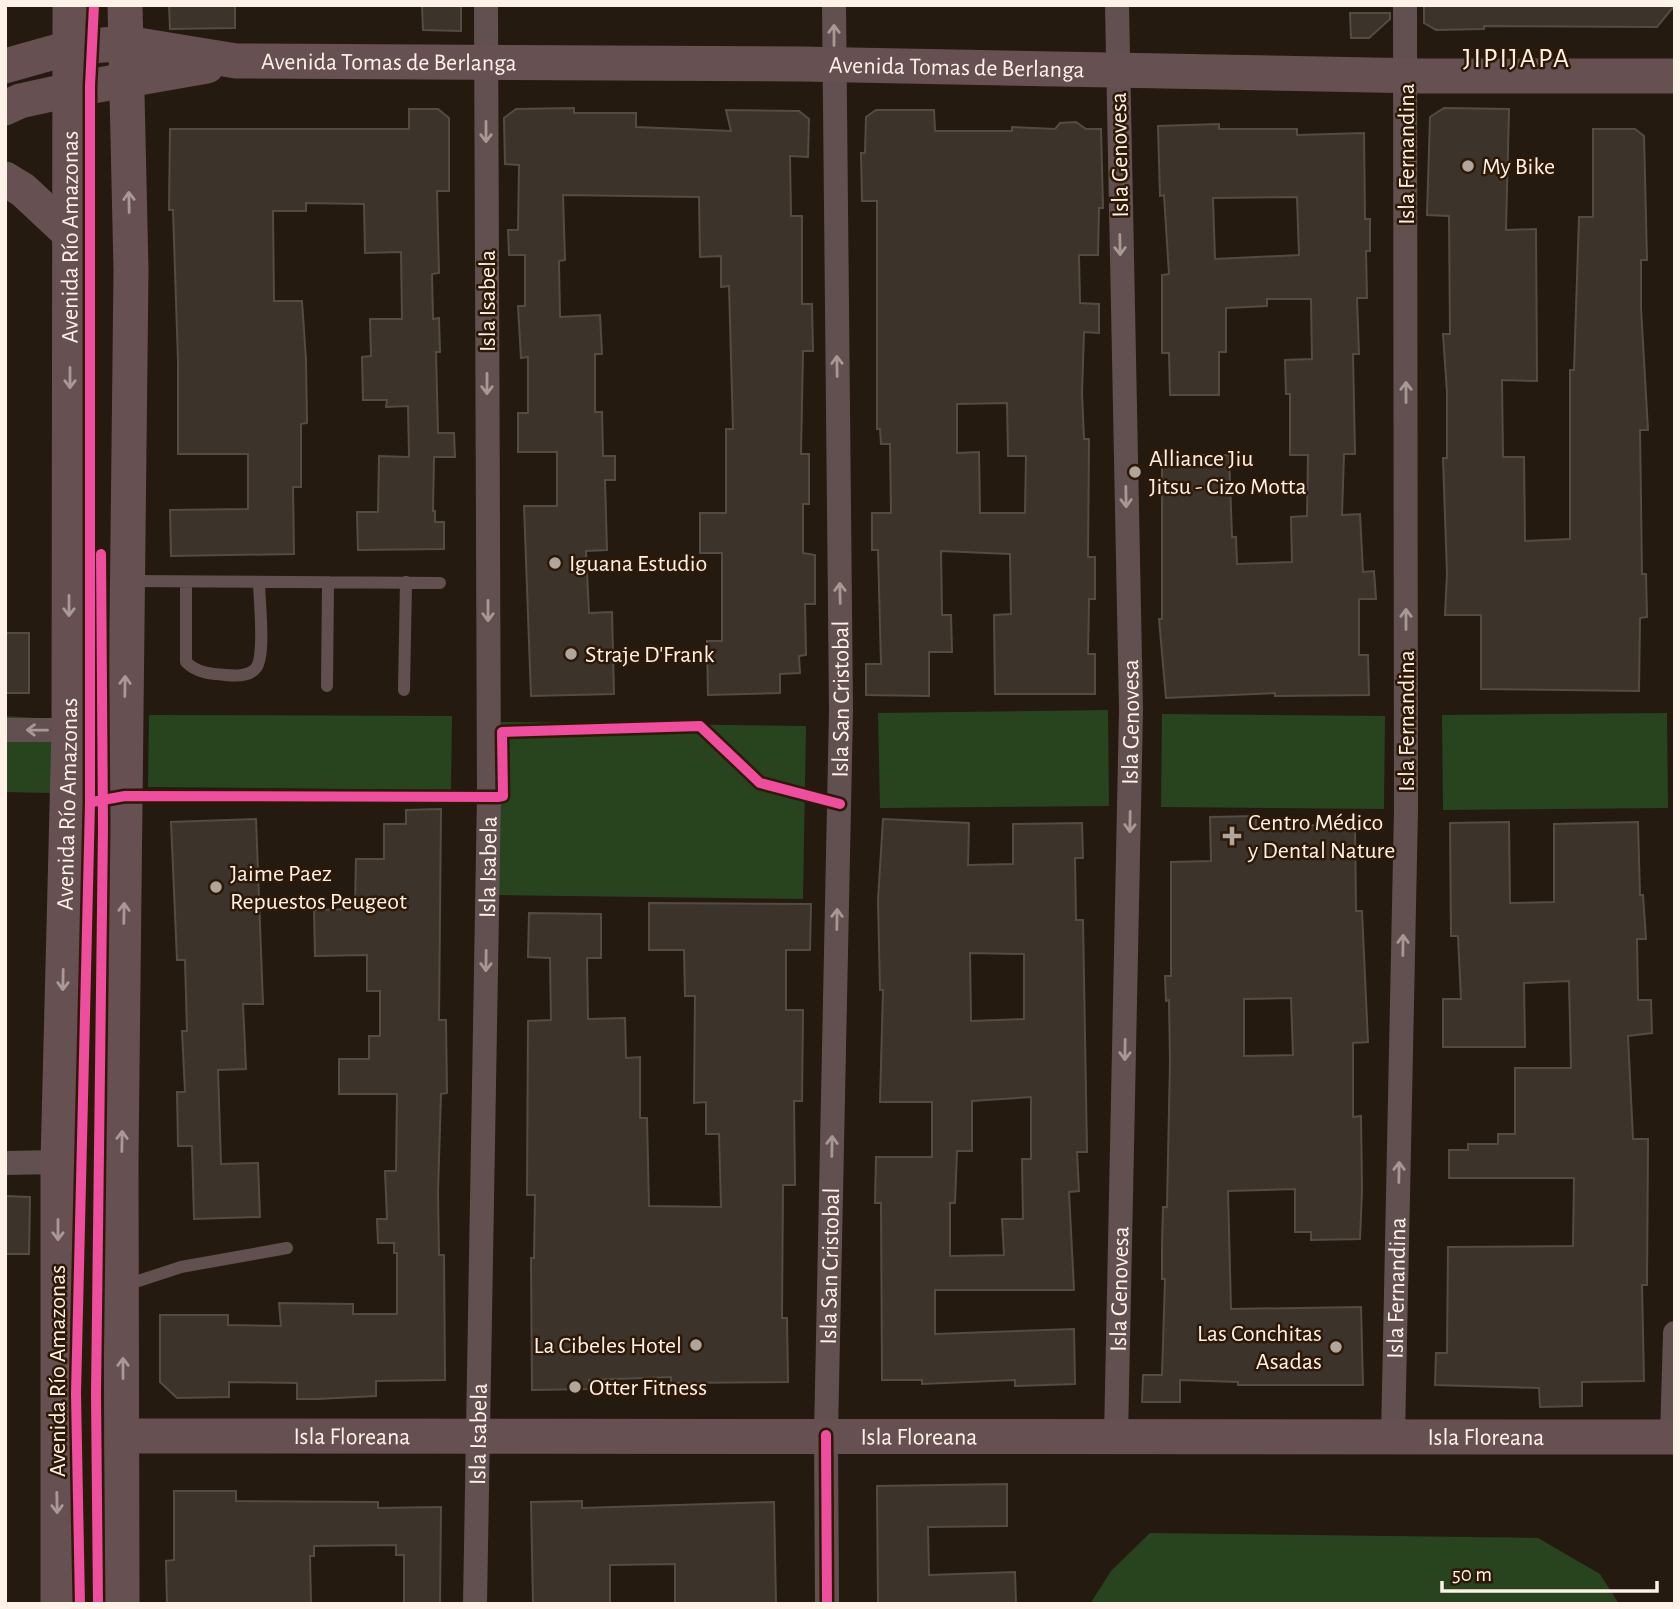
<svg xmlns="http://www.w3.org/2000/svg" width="1680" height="1609" viewBox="0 0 1680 1609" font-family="'Alegreya Sans',sans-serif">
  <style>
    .green { fill: #27441f }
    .building { fill: #3c332a; stroke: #544c43; stroke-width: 2; fill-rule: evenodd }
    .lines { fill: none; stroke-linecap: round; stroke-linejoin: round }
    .lane { stroke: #625050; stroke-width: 12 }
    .street { stroke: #625050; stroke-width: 24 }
    .secondary { stroke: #665052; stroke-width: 35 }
    .cycleway-casing { stroke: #2e1907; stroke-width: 15 }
    .cycleway { stroke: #ef4d9e; stroke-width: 10 }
    .oneway { stroke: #a89894 }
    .oneway2 { stroke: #aa9896 }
    .poi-dot { fill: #b1a69c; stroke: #2e1907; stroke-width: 2.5 }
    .labels { text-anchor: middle; stroke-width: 5; stroke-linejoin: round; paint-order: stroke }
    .street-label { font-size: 24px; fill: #fdf1e8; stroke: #2e1907 }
    .poi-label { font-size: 24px; fill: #fdf1e8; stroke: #2e1907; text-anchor: start }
    .quarter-label { font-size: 28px; letter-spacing: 2px; fill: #fdf1e8; stroke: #2e1907 }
  </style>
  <rect width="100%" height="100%" fill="#251a10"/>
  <path class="green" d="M1108,710l1,96 -229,2 -2,-95z
    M1667,713l1,95 -225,2 -1,-95z
    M1162,714l223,2 -1,93 -223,-2z
    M149,715l303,1 -1,74 -303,-3z
    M5,716l47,3 -1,74 -46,-1z
    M501,722l305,4 -3,173 -305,-4z
    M1150,1533l388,5 62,36 19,30h-529l21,-33z"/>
  <path class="building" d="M169,5h66v23l-65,1z
    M422,5h39v26l-38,-1z
    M1424,5h251l-18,22 -173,-1v3l-48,1 -12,-7z
    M1350,13h40v6l-21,19h-18z
    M574,108v5h62v14l95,4 -5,-21 73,1 10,8 -1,38 -18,-1 1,60h11v88h10l1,47h-10l-2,103h8v50h-6v49l12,2v49h-10l1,51 -7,1 1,17 -20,1v19l-72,2 -1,-54h15v-88h-22v-40h26v-84h7l-4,-143 -8,1v-31l-21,1 -1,-60 -136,-2 2,65 -6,1 1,56 40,-2 2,39h-7v58h7l1,44h12v24h-10l2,70 -21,1 3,62 23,-1 2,82 -83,2 -7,-190h33v-54h-39v-39h10v-56l-7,1 -3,-52h7v-51h-16l-1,-25h10l1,-65 -14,-1 -1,-46 12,-9z
    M1444,108l65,1 -3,121 30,-1 1,152 -35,-1 1,77h21l1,84 45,-2v-169h4l5,-153h14v-88h42l9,7 3,124h-6v48l7,122h-8l2,144h4l1,43 -7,1 -1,73 -158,-2v-74h-36l2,-41 -4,-116h4v-66l-4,-58h7l-1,-118 -22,-1 3,-98z
    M409,109h29l11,9v73h-12l2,82 -7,1 1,45 6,-1 1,34h-4l2,81h16l1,24h-21l-1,54h2v11h9v27l-86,1 -1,-38h21l1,-56 30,1 -1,-51 -22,1 1,-7h-24l-1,-43 9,-1 -1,-37h32l-1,-67 -36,1 -1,-49 -58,-1v8h-33l1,90h28l4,59 1,63 -6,1v63h-8l1,67 -123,2 -1,-46 78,-1v-55h-70v-93l-5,-151h-4l1,-81h239z
    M876,110h58l1,21h77v-4l43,2 5,-6 16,-1 10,7h15l2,79h-4l-1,47h-19l1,48 19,1v29l-15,-1 -2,61 2,46h5l-1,118h7v42h-6l-1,55h7v40h-100l-1,-79 17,-1 -1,-60 -69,-3 1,64h9l1,37h-23v44l-63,-1v-31h15l-3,-114h-6v-37h19l-1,-69h-9l-1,-15h-3v-228h-15l-1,-48h4l1,-36zM1007,403l1,53h18l-1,57h-45l-1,-61 -22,1v-49z
    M1219,124v5h78v6l67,-2 1,86h5v32h-4l1,47h-10l2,56h-6l2,100h-11l-2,61 18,-1 3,58 11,-1 2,28h-17v56h9l1,40 -94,1v-3l-109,5 -7,-79h3v-163l67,-1 3,82h4l1,27 55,-2 -1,-45 16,-1 1,-61h-18v-61h-4l-1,-34 27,-1 -1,-60h-44v7l-41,2v44h-7v43h-49l-1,-42h-7v-78l7,-1 -5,-79 -4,1 -2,-70zM1297,197l2,58 -84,4 -2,-61z
    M5,633h24v60h-24z
    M441,809l-2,211h7l1,73 -6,1 -3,98 1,63h5l1,125 -69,1v15l-59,3h-20v-16l-68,-1v15l-52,1 -17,-16v-67h68v10l53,1 -2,-23 74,1v10h44v-61h-3v-10h-16l-1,-24h10l-2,-48h11l1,-77h-58v-35h30v-23h11v-45h-13v-36l-52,1 -1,-46 41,-1 1,-50h28v-35h22v-14z
    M1256,816v11l99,-3 1,87h6l6,131 -15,1v74l8,-1 1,74 -2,49 -49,1v-8h-16v-43l-67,2 3,118 130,-2 2,78h-125v-3l-58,-2v22h-38l1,-27h19l3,-96h-3v-34l1,-38h4l3,-146 -1,-61 -3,1 -1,-25h6v-114l40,-1 -1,-44zM1291,998l2,57 -49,1v-57z
    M256,819l7,185h-20l3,65 -28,1 3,94 37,-1 2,54 -66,2 -2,-73h-14l-1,-54h8l-3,-61h5l-2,-71h-8l-6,-138z
    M883,819l86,4 -1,42 45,-1v-40l69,-1 1,35h-8l1,62h7l4,232h-10l2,39 -10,1 5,98h-139v44l139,-5 1,55 -60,2v-6l-93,4v-4h-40l-1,-177h-6l1,-46h56v-55h-52l3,-112h-3l-2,-90zM970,953l54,1v65l-53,2zM1031,1097v62h-9l1,60h-21l2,36 -54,1v-53h5l2,-52h15v-50z
    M1509,822l1,81 44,-1v-78l84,-2 2,73h3l3,44h-9l1,61h13l1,33 -24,3 5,103h15l-1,146h-5l2,96 -62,1v24l-42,1 -1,-19 -104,-3 1,-32h11l1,-106 125,-1 1,-68h-125v-28h19v-6h30v-10h17v-66h56l-2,-87 -45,2 1,64h-82v-48h18l-3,-63h-7l-1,-113z
    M649,903l162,1 -1,46h-24v60h17l-1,91h-8l1,84h-12l-1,133h5l1,64 -117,1v-6l-82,3v9l-57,1 -1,-132h3l1,-63h-8l1,-174 23,-1 -1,-62 -22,-1 1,-44 72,1v44h-14l1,61 37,-1 1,40 14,-1v61h7l2,88 72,1 -2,-73h-13v-32l-12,1 1,-107h-10l-1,-46h-35z
    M5,1196l25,1 -1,57h-24z
    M1007,1484v42l-79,1 1,48 86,-3 1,32h-138l-1,-118z
    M174,1491h62v10l142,1v6l63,-1 -1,97h-36v-49h-8v-10l-82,1v10h-4l1,48h-144l-1,-43 8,-1z
    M582,1501v7l192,-6 2,102h-101v-40l-65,1v39h-77l-2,-102z"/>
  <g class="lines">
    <path class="lane" d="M130,581l310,2
      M186,582v80c11,11 25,12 40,13 9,1 24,1 30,-7 10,-13 3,-68 3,-86
      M327,686l1,-104
      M404,690l2,-108
      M123,1286l58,-19 106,-19"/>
    <g class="street">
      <path d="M5,730h64"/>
      <path d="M5,1163l53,-1"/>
      <path id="s1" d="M1393,1437l13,-628 -1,-804"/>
      <path d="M1672,1437l3,-104"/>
      <path id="s2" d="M1116,1438l15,-728 -14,-705"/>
      <path id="s3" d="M475,1604l14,-808 -3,-791"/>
      <path id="s4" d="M827,1604l-1,-169 15,-725 -7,-705"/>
    </g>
    <g class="secondary">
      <path id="s5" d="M5,66l64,-18 57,-5 110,18 566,3 621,12h252"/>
      <path d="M5,108l15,-7 50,-11 137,-24"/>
      <path d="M5,179l18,11 46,43"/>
      <path id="s6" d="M123,1436l1552,1"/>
      <path id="s7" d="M58,1604v-442l11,-432 1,-725"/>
      <path d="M122,1604l-1,-445 10,-889 -6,-265"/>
    </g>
    <g class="cycleway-casing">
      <path id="cycleway" d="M92,802l33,-6 373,1 5,-1 -1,-64 198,-6 60,57 80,21
        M826,1435l1,169
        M80,1604l-4,-210 14,-591v-717l4,-81
        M98,1604l-2,-210 7,-567 -2,-273"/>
    </g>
    <use href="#cycleway" class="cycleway"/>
  </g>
  <defs><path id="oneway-shaft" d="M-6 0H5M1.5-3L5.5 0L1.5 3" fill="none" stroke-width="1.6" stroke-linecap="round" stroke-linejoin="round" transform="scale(1.75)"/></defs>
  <g class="oneway">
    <use href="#oneway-shaft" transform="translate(834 35) rotate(-90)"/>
    <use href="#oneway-shaft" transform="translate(486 132) rotate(90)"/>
    <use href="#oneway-shaft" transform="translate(1120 245) rotate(89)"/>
    <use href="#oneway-shaft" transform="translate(837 366) rotate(-91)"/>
    <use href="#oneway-shaft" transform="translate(487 384) rotate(90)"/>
    <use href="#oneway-shaft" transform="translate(1406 392) rotate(-90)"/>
    <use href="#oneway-shaft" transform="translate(1126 497) rotate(89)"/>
    <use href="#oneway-shaft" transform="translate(840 593) rotate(-91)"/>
    <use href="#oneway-shaft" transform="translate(488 611) rotate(90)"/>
    <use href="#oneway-shaft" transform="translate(1406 619) rotate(-90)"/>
    <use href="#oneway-shaft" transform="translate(37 730) rotate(-179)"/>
    <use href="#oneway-shaft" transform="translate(1130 822) rotate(91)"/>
    <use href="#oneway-shaft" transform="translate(837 919) rotate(-89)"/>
    <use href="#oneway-shaft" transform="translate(1403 945) rotate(-89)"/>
    <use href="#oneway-shaft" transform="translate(486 961) rotate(91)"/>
    <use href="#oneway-shaft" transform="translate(1125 1050) rotate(91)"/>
    <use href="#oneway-shaft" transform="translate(832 1146) rotate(-89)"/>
    <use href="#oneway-shaft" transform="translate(1399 1172) rotate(-89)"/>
  </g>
  <g class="oneway2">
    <use href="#oneway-shaft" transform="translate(129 202) rotate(-91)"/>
    <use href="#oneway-shaft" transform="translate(70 378) rotate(90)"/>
    <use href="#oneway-shaft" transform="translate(69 606) rotate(90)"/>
    <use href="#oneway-shaft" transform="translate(125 686) rotate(-89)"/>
    <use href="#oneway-shaft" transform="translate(124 913) rotate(-89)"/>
    <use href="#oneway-shaft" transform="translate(63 980) rotate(91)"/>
    <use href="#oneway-shaft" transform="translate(122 1141) rotate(-89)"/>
    <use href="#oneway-shaft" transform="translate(58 1230) rotate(90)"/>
    <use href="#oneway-shaft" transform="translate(123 1368) rotate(-90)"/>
    <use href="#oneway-shaft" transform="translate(57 1503) rotate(89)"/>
  </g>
  <g class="poi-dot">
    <circle cx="1468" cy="166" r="7"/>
    <circle cx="1135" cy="472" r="7"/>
    <circle cx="555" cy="563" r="7"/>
    <circle cx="571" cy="654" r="7"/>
    <path d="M1228.5 825.5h7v7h7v7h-7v7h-7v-7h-7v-7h7z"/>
    <circle cx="216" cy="887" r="7"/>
    <circle cx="696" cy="1345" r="7"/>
    <circle cx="1336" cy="1347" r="7"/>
    <circle cx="575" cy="1387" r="7"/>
  </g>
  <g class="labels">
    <g class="street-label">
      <text dy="8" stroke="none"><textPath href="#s5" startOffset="388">Avenida Tomas de Berlanga</textPath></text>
      <text dy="8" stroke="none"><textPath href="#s5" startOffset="956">Avenida Tomas de Berlanga</textPath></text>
      <text transform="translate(1406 154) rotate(-90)" y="8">Isla Fernandina</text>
      <text transform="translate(1119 155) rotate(-91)" y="8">Isla Genovesa</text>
      <text dy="8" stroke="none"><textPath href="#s7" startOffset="1367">Avenida Río Amazonas</textPath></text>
      <text transform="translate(487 301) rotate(-90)" y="8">Isla Isabela</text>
      <text dy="8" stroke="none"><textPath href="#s4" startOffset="905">Isla San Cristobal</textPath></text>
      <text transform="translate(1406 721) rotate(-90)" y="8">Isla Fernandina</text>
      <text dy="8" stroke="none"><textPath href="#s2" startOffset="716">Isla Genovesa</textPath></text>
      <text dy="8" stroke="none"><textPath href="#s7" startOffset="800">Avenida Río Amazonas</textPath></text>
      <text dy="8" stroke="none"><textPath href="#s3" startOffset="737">Isla Isabela</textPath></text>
      <text dy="8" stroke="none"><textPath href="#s4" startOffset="338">Isla San Cristobal</textPath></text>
      <text dy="8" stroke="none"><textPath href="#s1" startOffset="149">Isla Fernandina</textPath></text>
      <text dy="8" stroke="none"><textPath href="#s2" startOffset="149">Isla Genovesa</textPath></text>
      <text transform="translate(57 1371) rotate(-90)" y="8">Avenida Río Amazonas</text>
      <text dy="8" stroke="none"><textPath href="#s3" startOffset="170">Isla Isabela</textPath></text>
      <text dy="8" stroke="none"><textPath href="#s6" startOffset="229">Isla Floreana</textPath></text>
      <text dy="8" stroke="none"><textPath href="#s6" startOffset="796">Isla Floreana</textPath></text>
      <text dy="8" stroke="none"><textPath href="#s6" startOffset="1363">Isla Floreana</textPath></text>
    </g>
    <g class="poi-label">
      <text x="1482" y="174">My Bike</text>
      <text x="1149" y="466">Alliance Jiu<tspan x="1149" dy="28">Jitsu - Cizo Motta</tspan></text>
      <text x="569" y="571">Iguana Estudio</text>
      <text x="585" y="662">Straje D'Frank</text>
      <text x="1248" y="830">Centro Médico<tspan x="1248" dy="28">y Dental Nature</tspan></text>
      <text x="230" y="881">Jaime Paez<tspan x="230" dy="28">Repuestos Peugeot</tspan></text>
      <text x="1322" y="1341" text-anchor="end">Las Conchitas<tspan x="1322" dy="28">Asadas</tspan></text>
      <text x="682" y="1353" text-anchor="end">La Cibeles Hotel</text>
      <text x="589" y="1395">Otter Fitness</text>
    </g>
    <g class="quarter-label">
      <text x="1517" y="67">JIPIJAPA</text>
    </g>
  </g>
  <rect width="1680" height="1609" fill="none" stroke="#fdf1e8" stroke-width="14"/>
  <path d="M1442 1581v10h215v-10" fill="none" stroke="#fdf1e8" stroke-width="3.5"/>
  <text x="1452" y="1581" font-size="21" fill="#fdf1e8" stroke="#2e1907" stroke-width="5" paint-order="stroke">50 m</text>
</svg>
